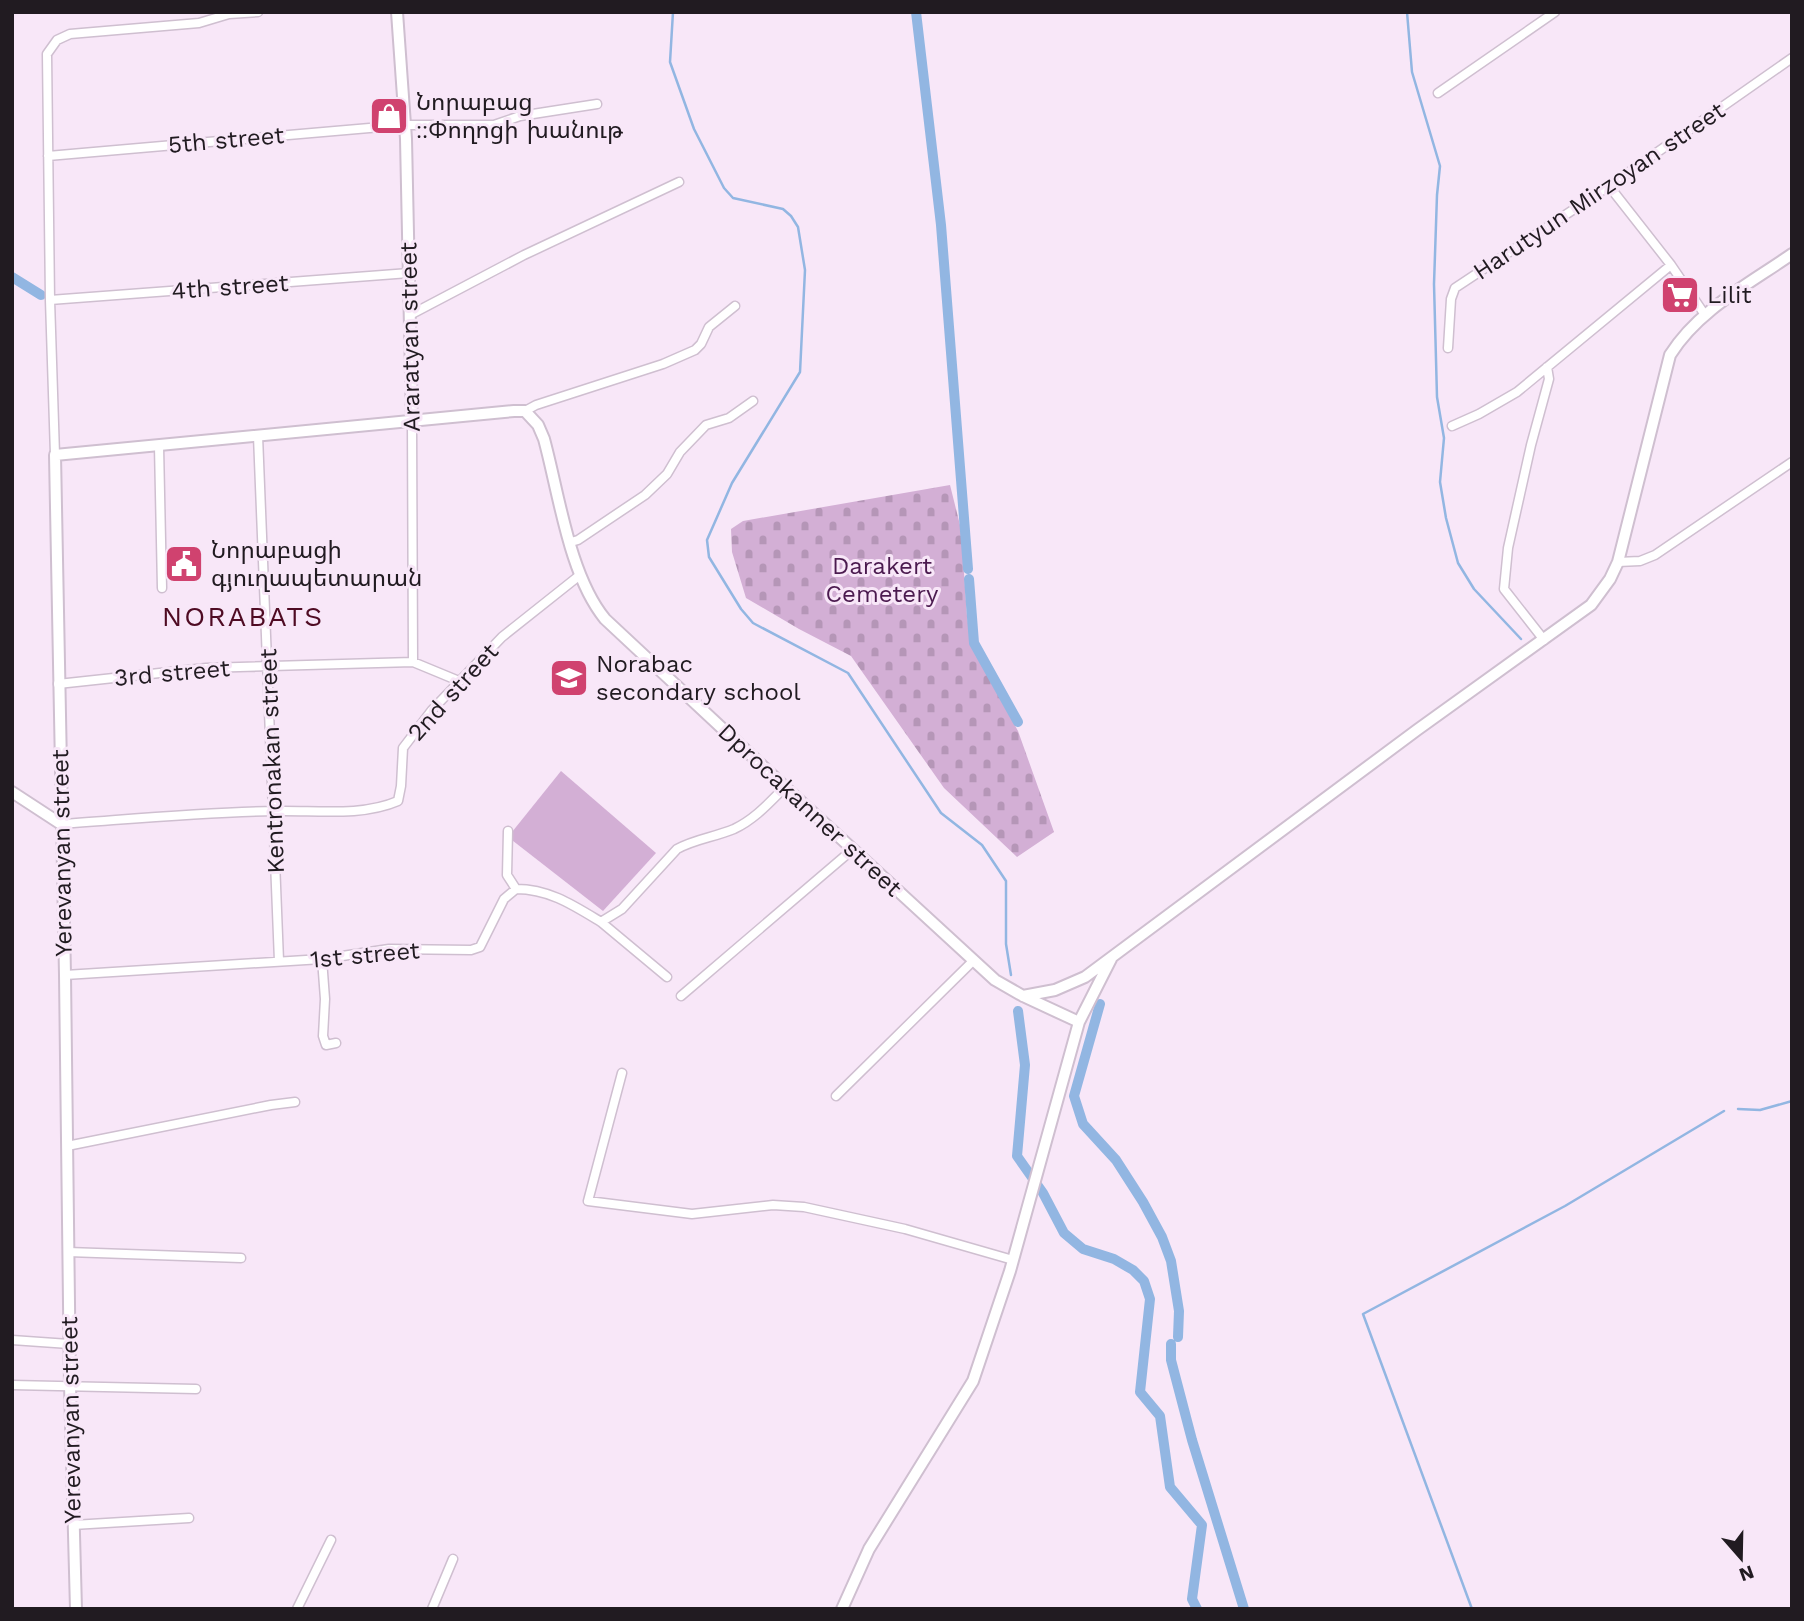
<svg xmlns="http://www.w3.org/2000/svg" width="1804" height="1621" viewBox="0 0 1804 1621" font-family="'Work Sans','Noto Sans Armenian',sans-serif">
  <style>
    .cemetery { fill: url(#cemetery-stones) }
    .pitch { fill: #d3afd5 }
    .lines { fill: none; stroke-linecap: round; stroke-linejoin: round }
    .stream { stroke: #92b6e2; stroke-width: 2.5 }
    .canal { stroke: #92b6e2; stroke-width: 10 }
    .minor-casing { stroke: #cfbfd0; stroke-width: 11 }
    .secondary-casing { stroke: #cfbfd0; stroke-width: 14 }
    .minor { stroke: #fff; stroke-width: 8 }
    .secondary { stroke: #fff; stroke-width: 10 }
    .labels { text-anchor: middle; stroke-width: 6; stroke-linejoin: round; paint-order: stroke }
    .poi-label { font-size: 24px; fill: #211b21; stroke: #f8e7f8; text-anchor: start }
    .street-label { font-size: 24px; fill: #211b21; stroke: #f8e7f8 }
    .park-label { font-size: 24px; fill: #4b1a4f; stroke: #f8e7f8 }
    .quarter-label { font-size: 28px; letter-spacing: 2px; fill: #4f0b23; stroke: #f8e7f8 }
  </style>
  <defs>
    <pattern id="cemetery-stones" width="16" height="16" patternUnits="userSpaceOnUse" patternTransform="scale(1.75)"><rect width="16" height="16" fill="#d3afd5"/><path d="M2 7V4a2 2 0 0 1 4 0v3zM10 15v-3a2 2 0 0 1 4 0v3z" fill="#b596b7"/></pattern>
  </defs>
  <rect width="100%" height="100%" fill="#f8e7f8"/>
  <path class="cemetery" d="M950,485l11,44 6,87 5,32 46,83 36,101 -37,25 -73,-69 -93,-132 -52,-27 -53,-31 -14,-46 -1,-23 12,-8z"/>
  <path class="pitch" d="M561,771l95,82 -53,58 -95,-74z"/>
  <g class="lines">
    <path class="stream" d="M673,12l-3,50 24,67 30,59 9,10 50,11 8,7 7,11 7,43 -5,102 -68,111 -25,57 2,17 32,52 12,14 95,50 93,140 41,32 24,36v63l5,31
      M1407,12l5,60 28,94 -3,29 -3,89 3,113 7,41 -4,44 6,36 12,45 16,26 47,50
      M1738,1109l22,1 32,-9
      M1472,1609l-109,-295 202,-108 159,-95"/>
    <path class="canal" d="M916,12l25,213 27,344
      M12,277l29,18
      M969,579l5,64 44,79
      M1100,1004l-26,92 9,28 33,36 27,42 19,35 9,24 8,50 -1,26
      M1018,1011l7,54 -8,91 26,37 21,40 19,16 31,10 19,11 11,11 6,18 -10,93 20,24 10,71 32,38 -10,74 5,10
      M1171,1344v16l21,80 52,169"/>
    <g class="minor-casing">
      <path id="minor" d="M1438,93l117,-81
        M48,156l356,-31h90l26,-9 77,-12
        M1609,186l62,79 34,50
        M50,300l359,-27
        M410,315l114,-60 155,-73
        M1448,348l3,-49 4,-11 154,-102 183,-128
        M525,411l11,-6 127,-41 32,-14 6,-6 8,-17 26,-21
        M412,422l1,240
        M1452,426l27,-12 38,-22 154,-127
        M258,436l21,525
        M159,446l3,142
        M55,455l-5,-155 -3,-246 10,-14 13,-6 129,-11 30,-9 29,-2
        M571,542l7,-2 67,-45 22,-21 13,-22 26,-27 23,-7 24,-17
        M1618,562l22,-1 15,-6 137,-93
        M1544,640l-40,-51 4,-41 23,-103 18,-66 -2,-12
        M58,684l148,-16 207,-6 46,19
        M61,824c71,-5 143,-12 215,-13 39,-1 85,6 122,-10l3,-15 2,-38 29,-38 70,-73 78,-62
        M508,831l-1,44 9,14
        M601,922l66,55
        M322,959l3,40 -2,37 3,9 10,-2
        M65,975l257,-16 67,-10 82,1 9,-3 24,-48 12,-10c33,0 57,16 85,33l21,-13 55,-60c18,-10 38,-12 57,-20 21,-10 35,-26 51,-42
        M681,996l171,-146
        M622,1073l-34,128 104,13 81,-9 31,2 101,22 108,31
        M836,1096l138,-136
        M67,1146l204,-41 24,-3
        M68,1252l173,6
        M12,1340l57,4
        M12,1385l184,4
        M73,1525l116,-7
        M297,1609l34,-69
        M432,1609l21,-50"/>
    </g>
    <g class="secondary-casing">
      <path id="secondary" d="M397,12l9,127 6,283
        M12,792l49,32
        M1023,996l32,-6 30,-13 332,-247 174,-125 19,-26 8,-17 52,-207c28,-45 79,-71 122,-101
        M76,1609l-6,-224 -5,-410 -10,-520 459,-44h11l13,14 6,14c15,55 25,136 61,180l180,168 210,193 28,16 56,26
        M842,1609l27,-60 104,-168 37,-110 69,-249 32,-63"/>
    </g>
    <use href="#minor" class="minor"/>
    <use href="#secondary" class="secondary"/>
  </g>
  <defs>
    <g id="shop-square" transform="scale(2.0125)"><rect x="-9" y="-9" width="18" height="18" rx="4" fill="#d0426f" stroke="#f8e7f8"/><path d="M-5-2.5h2.3a2.7 3.5 0 0 1 5.4 0H5L5.5 6h-11ZM-1.5-2.5h3a1.5 2.3 0 0 0-3 0Z" fill="#fff"/></g>
    <g id="supermarket-square" transform="scale(2.0125)"><rect x="-9" y="-9" width="18" height="18" rx="4" fill="#d0426f" stroke="#f8e7f8"/><path d="M-6-5.5h2.5l.6 2H6L4.5 2H-2.5L-4.4-4H-6ZM-1.5 3.2a1.3 1.3 0 1 0 .1 0ZM3 3.2a1.3 1.3 0 1 0 .1 0Z" fill="#fff"/></g>
    <g id="civic-square" transform="scale(2.0125)"><rect x="-9" y="-9" width="18" height="18" rx="4" fill="#d0426f" stroke="#f8e7f8"/><path d="M-.6-6.5H3V-4.5H.6V-3L4-1V1h2V6H-6V1h2V-1L-.6-3ZM-1.2 2.5V6h2.4V2.5Z" fill="#fff"/></g>
    <g id="school-square" transform="scale(2.0125)"><rect x="-9" y="-9" width="18" height="18" rx="4" fill="#d0426f" stroke="#f8e7f8"/><path d="M0-5L7-2L0 1L-7-2ZM-4 1L0 2.5L4 1V4Q0 6-4 4Z" fill="#fff"/></g>
  </defs>
  <g fill-rule="evenodd">
    <use href="#shop-square" x="389" y="116"/>
    <use href="#supermarket-square" x="1680" y="295"/>
    <use href="#civic-square" x="184" y="564"/>
    <use href="#school-square" x="569" y="678"/>
  </g>
  <g class="labels">
    <g class="poi-label">
      <text x="416" y="110">Նորաբաց<tspan x="416" dy="28">։։Փողոցի խանութ</tspan></text>
      <text x="1707" y="303">Lilit</text>
      <text x="211" y="558">Նորաբացի<tspan x="211" dy="28">գյուղապետարան</tspan></text>
      <text x="596" y="672">Norabac<tspan x="596" dy="28">secondary school</tspan></text>
    </g>
    <g class="street-label">
      <text transform="translate(226 140) rotate(-5)" y="8">5th street</text>
      <text transform="translate(1599 191) rotate(-34)" y="8">Harutyun Mirzoyan street</text>
      <text transform="translate(230 287) rotate(-4)" y="8">4th street</text>
      <text transform="translate(410 337) rotate(-91)" y="8">Araratyan street</text>
      <text transform="translate(172 673) rotate(-5)" y="8">3rd street</text>
      <text transform="translate(453 692) rotate(-48)" y="8">2nd street</text>
      <text transform="translate(272 761) rotate(-92)" y="8">Kentronakan street</text>
      <text transform="translate(810 810) rotate(43)" y="8">Dprocakanner street</text>
      <text transform="translate(62 853) rotate(-91)" y="8">Yerevanyan street</text>
      <text transform="translate(365 955) rotate(-5)" y="8">1st street</text>
      <text transform="translate(71 1420) rotate(-91)" y="8">Yerevanyan street</text>
    </g>
    <g class="park-label">
      <text x="882" y="574">Darakert<tspan x="882" dy="28">Cemetery</tspan></text>
    </g>
    <g class="quarter-label">
      <text x="243" y="626">NORABATS</text>
    </g>
  </g>
  <rect width="1804" height="1621" fill="none" stroke="#211b21" stroke-width="28"/>
  <g transform="translate(1741 1558) rotate(160)" stroke="#f8e7f8" stroke-width="5" paint-order="stroke">
  <path d="M0-5L12 26L0 18L-12 26Z" fill="#211b21"/>
  <text y="-10" font-size="19" font-weight="bold" text-anchor="middle" fill="#211b21">N</text>
  </g>
</svg>
